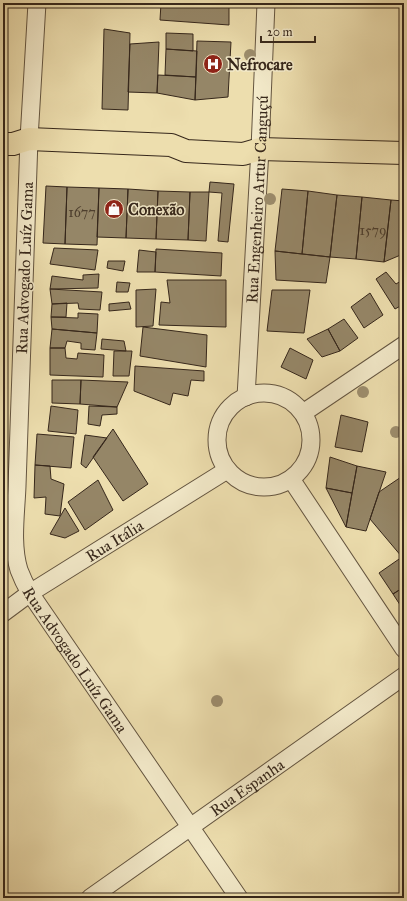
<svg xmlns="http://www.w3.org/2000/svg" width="407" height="901" viewBox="0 0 407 901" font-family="'IM FELL Great Primer',serif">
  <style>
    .building { fill: #958667; stroke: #36271b }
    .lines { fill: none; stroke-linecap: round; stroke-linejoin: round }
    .street-casing { stroke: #645540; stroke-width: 19 }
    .primary-casing { stroke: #36271b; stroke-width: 24 }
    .street { stroke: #f3eaca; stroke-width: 17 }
    .primary { stroke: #eddeae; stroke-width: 22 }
    .tree { fill: #9d8e6e }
    .labels { text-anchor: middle; stroke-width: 3; stroke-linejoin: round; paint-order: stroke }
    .number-label { font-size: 14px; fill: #4e3f2e }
    .poi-label { font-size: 16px; font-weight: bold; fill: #36271b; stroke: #f3eaca; text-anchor: start }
    .street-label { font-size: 16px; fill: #36271b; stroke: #f3eaca }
  </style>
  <rect width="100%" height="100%" fill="#eddeae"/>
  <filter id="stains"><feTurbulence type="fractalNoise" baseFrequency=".005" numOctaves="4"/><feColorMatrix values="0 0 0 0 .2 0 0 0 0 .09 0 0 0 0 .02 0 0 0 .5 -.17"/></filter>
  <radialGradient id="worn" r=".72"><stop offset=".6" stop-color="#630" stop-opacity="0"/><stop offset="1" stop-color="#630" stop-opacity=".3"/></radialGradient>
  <path class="building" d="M161,3h68v22l-69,-5z
    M104,29l26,4 -2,77 -26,-1z
    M166,33l27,1v17l-27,-2z
    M197,41l34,1 -3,55 -33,3z
    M159,42l-2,51 -29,-1 2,-48z
    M166,49l31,2 -1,26 -31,-2z
    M158,75l38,2 -1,23 -38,-7z
    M210,182l24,2 -6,58 -10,-1 4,-48 -13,-1z
    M46,186l21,1 -2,57 -22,-1z
    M67,187l32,1 -2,57 -32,-1z
    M99,188l29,1 -2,49 -29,-1z
    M128,189l30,2 -2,48 -30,-1z
    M282,189l26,2 -6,63 -27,-3z
    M158,191l32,1 -2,48 -32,-1z
    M308,191l29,4 -7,62 -28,-3z
    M190,192h19l-3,49 -18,-1z
    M337,195l25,2 -6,62 -26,-2z
    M362,197l29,3 -7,62 -28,-3z
    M391,200l13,1 -1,53 -19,8z
    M54,248l44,2 -3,20 -45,-6z
    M156,249l66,4 -1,23 -66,-4z
    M139,250l17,2 -1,20h-18z
    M275,251l55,6 -4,26 -50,-3z
    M108,261h17l-2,10 -16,-3z
    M386,272l10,12 8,-5v25l-9,5 -19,-30z
    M99,274l-1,14 -48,1 2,-13 31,4v-5z
    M167,280h59v47l-67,-2 2,-23 9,1z
    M117,282l13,1 -2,9h-12z
    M50,289l52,3 -2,18 -21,-1 -1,-6 -26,1z
    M156,289l-3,37 -17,1v-37z
    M272,290h38l-6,43 -37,-2z
    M370,293l13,22 -19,13 -13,-21z
    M129,302l2,7 -22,2v-7z
    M67,303l-1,14h-15l1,-13z
    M78,313l20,1 -1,19 -45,-4 -1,-12 27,1z
    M344,319l14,19 -18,13 -12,-22z
    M143,327l64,8 -1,32 -66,-11z
    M52,329l45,4 -2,17 -14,-1v-6l-14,-2 -2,7h-15z
    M328,329l12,22 -18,6 -15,-18z
    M102,339l22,2 2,10 -25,-2z
    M50,348h15l1,10 11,1 1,-6 26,2 -1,22 -53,-2z
    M290,348l23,12 -7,19 -25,-12z
    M114,351h18l-3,25h-16z
    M135,366l69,5v10l-13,-1 -3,16 -15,-3 -3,12 -36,-14z
    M52,380h29l-1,24 -28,-1z
    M81,380l47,2 -11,25 -37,-3z
    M51,406l27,4 -2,24 -28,-3z
    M89,406l28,1v7l-15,1 -2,11 -12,-2z
    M341,415l27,7 -6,30 -27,-5z
    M113,429l35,55 -25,17 -30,-44z
    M37,434l37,3 -3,31 -36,-3z
    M85,435l22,3 -21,30 -5,-4z
    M330,457l27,9 -5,27 -26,-5z
    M35,465l15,1 1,13 13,5 -4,32 -15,-2 1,-17 -12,1z
    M357,466l29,6 -20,59 -20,-4z
    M404,475v81l-2,1 -32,-38 9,-27z
    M98,480l15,30 -28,20 -17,-28z
    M326,488l26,5 -6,34z
    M65,508l14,23 -14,7 -15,-4z
    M402,557l2,2v28l-11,7 -14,-21z
    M404,587v24l-11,-17z"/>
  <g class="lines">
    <g class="street-casing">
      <g id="street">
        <path id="s1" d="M37,3l-8,136 -12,347c-1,27 -6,58 2,84 3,8 7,16 11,23l209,305"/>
        <circle cx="264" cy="440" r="47"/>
        <path id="s2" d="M246,397l14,-248 6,-146"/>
        <path d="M303,413l101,-68"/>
        <path d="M291,479l113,170"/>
        <path id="s3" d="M3,613l27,-20 197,-123"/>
        <path id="s4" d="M90,898l314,-222"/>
      </g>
    </g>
    <g class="primary-casing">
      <path id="primary" d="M3,144h10l16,-5 142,6 15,6 57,3 17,-5 144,4"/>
    </g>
    <use href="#street" class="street"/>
    <use href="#primary" class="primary"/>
  </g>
  <g class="tree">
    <circle cx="250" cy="55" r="6"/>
    <circle cx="270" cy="199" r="6"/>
    <circle cx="363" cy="392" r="6"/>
    <circle cx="396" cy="432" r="6"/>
    <circle cx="217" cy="701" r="6"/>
  </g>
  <defs>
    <g id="hospital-disc" transform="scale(1)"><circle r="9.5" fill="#8f2418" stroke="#f3eaca"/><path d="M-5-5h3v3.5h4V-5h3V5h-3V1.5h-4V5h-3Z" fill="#fff"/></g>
    <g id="shop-disc" transform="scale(1)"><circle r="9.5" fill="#8f2418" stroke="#f3eaca"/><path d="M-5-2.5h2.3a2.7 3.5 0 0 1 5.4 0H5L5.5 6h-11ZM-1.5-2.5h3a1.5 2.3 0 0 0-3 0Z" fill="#fff"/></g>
  </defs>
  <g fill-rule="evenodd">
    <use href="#hospital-disc" x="213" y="64"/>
    <use href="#shop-disc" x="114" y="209"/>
  </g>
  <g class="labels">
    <g class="number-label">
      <text x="82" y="217">1677</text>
      <text x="373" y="235">1579</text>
    </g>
    <g class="poi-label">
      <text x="227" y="70">Nefrocare</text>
      <text x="128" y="215">Conexão</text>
    </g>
    <g class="street-label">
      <text dy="6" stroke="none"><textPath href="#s2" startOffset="198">Rua Engenheiro Artur Canguçú</textPath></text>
      <text transform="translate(24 268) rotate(-88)" y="6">Rua Advogado Luíz Gama</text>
      <text dy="6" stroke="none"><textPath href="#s3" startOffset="133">Rua Itália</textPath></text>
      <text dy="6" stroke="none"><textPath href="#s1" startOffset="674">Rua Advogado Luíz Gama</textPath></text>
      <text dy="6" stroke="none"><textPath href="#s4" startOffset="192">Rua Espanha</textPath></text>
    </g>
  </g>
  <rect width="407" height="901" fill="none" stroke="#eddeae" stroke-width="16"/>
  <rect x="4" y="4" width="399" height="893" fill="none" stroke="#36271b" stroke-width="2"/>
  <rect x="8" y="8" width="391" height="885" fill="none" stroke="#36271b"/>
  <path d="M261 36v6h54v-6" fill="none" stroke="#36271b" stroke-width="2"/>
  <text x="267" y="36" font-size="12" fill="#36271b" stroke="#f3eaca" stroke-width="3" paint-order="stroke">20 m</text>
  <rect width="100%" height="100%" filter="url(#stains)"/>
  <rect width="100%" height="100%" fill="url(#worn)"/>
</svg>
